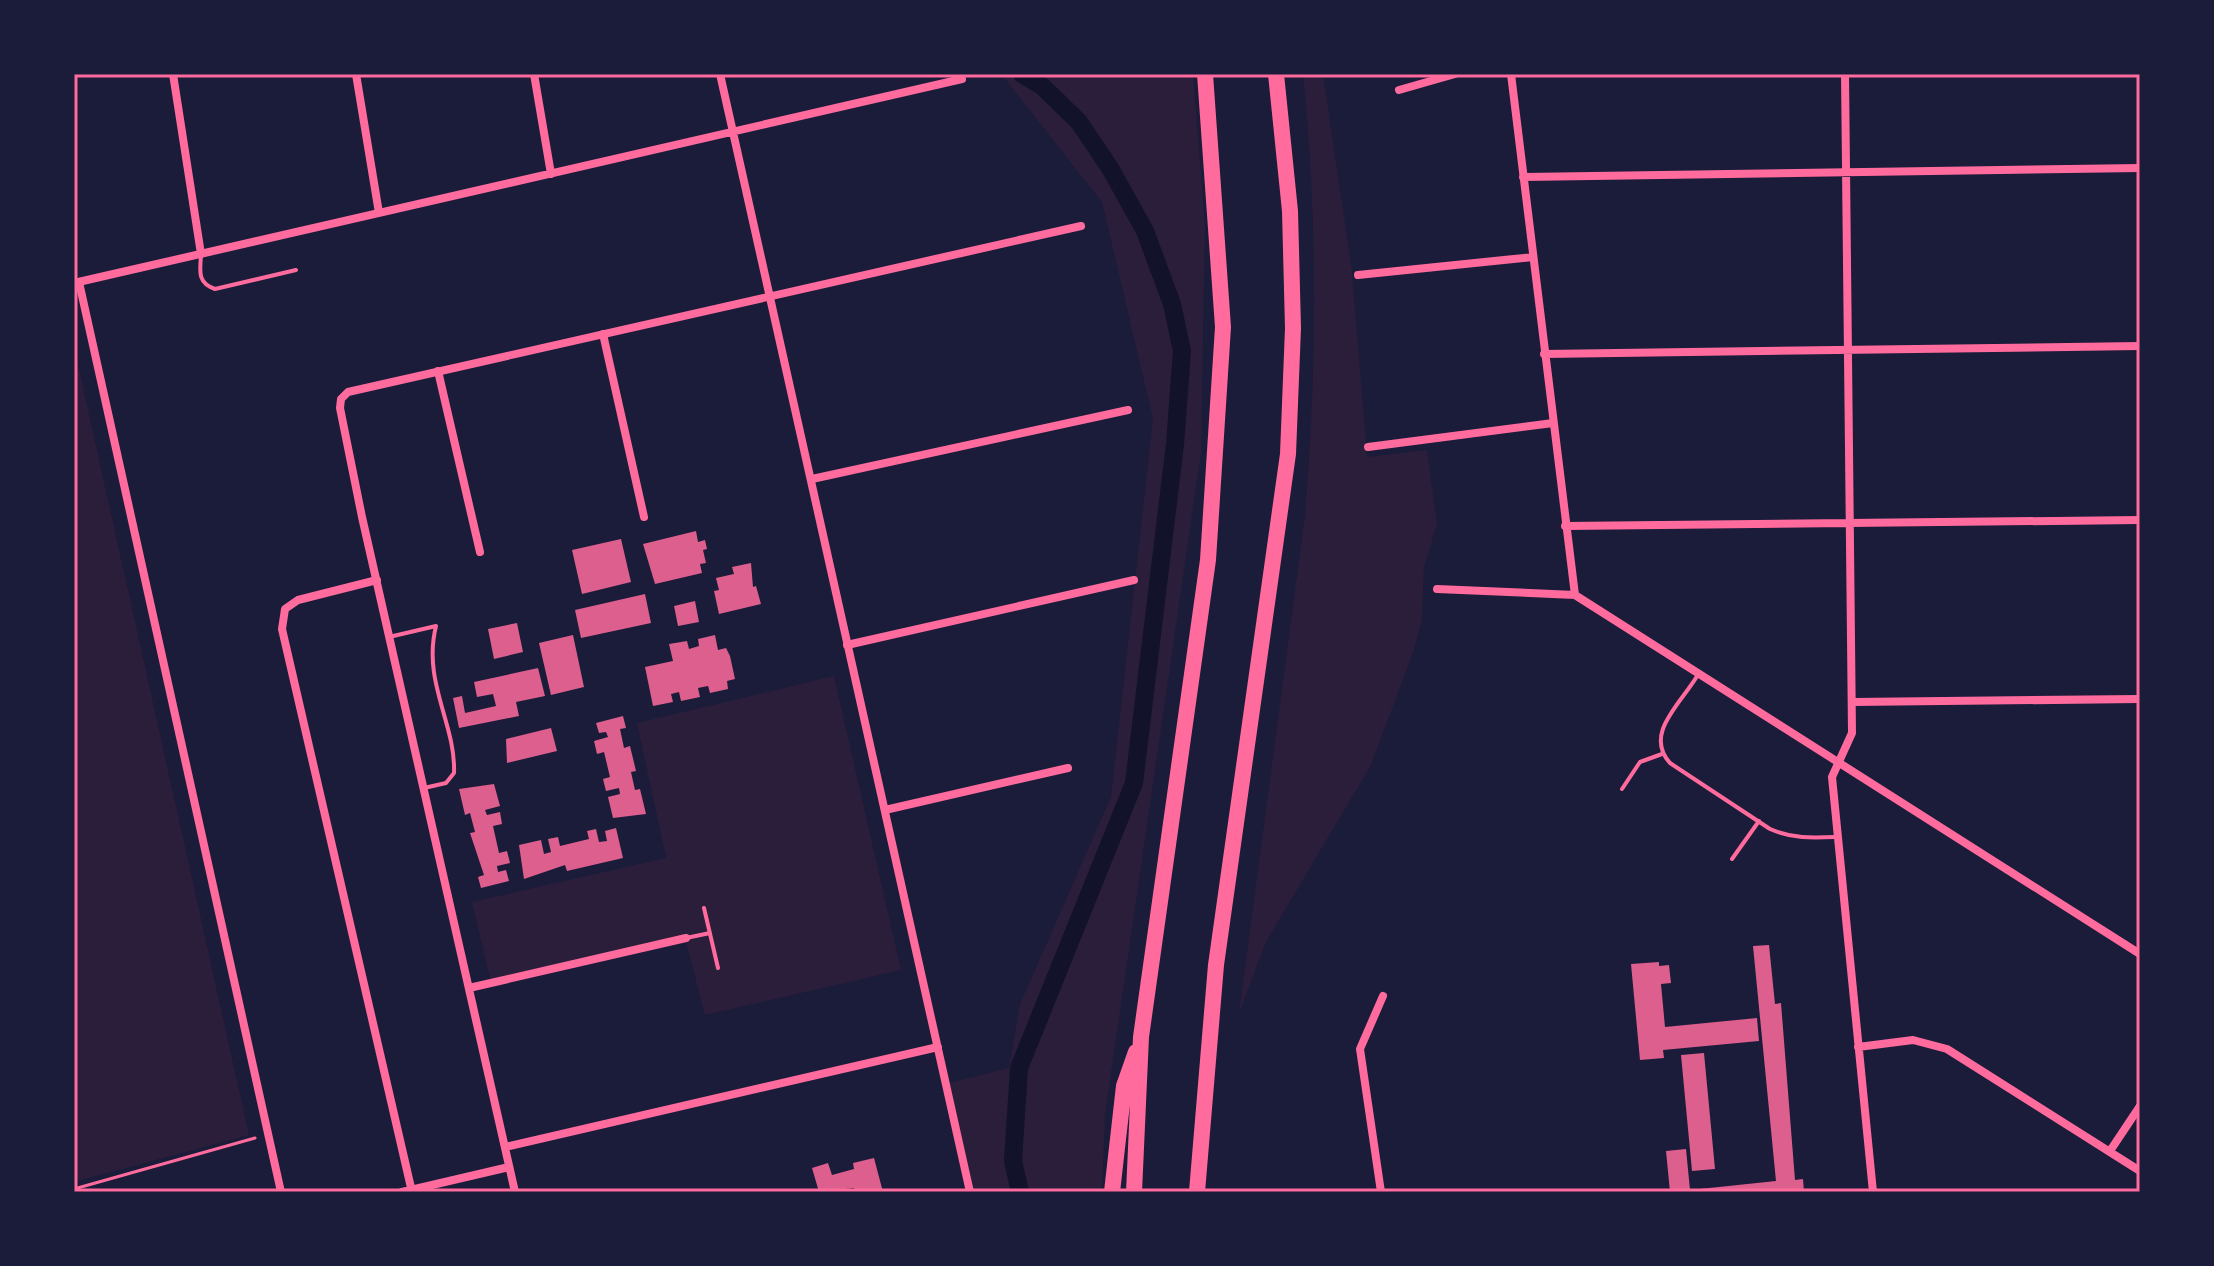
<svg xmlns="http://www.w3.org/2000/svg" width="2214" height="1266" viewBox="0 0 2214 1266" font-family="'Nunito Sans',sans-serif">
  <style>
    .green { fill: #2a1e3b }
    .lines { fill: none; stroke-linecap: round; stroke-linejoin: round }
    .canal { stroke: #12122b; stroke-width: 18 }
    .building { fill: #dd5f8e }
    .path { stroke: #ff6b9d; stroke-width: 3 }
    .service { stroke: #ff6b9d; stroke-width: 4 }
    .minor { stroke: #ff6b9d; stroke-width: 8 }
    .motorway { stroke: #ff6b9d; stroke-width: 16 }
    .neatline { fill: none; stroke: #ff6b9d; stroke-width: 3 }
  </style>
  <rect width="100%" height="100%" fill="#1b1b3a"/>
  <path class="green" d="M1001,74h192l12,150 -4,229 -96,662 -3,77h-132l-24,-108 63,-16 11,-64 91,-207 42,-378 -51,-217z
    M1303,74h20l29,197 15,186 60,-7 10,74 -13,43 -2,52 -8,31 -43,115 -105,177 -27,71 66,-498c12,-148 13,-293 -2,-441z
    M74,347l175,788 -175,47z
    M834,676l67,294 -196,45 -20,-77 -194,45 -19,-81 194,-44 -29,-135z"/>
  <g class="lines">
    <path class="canal" d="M1020,1192l-7,-31 6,-93 115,-285 41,-339 7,-93 -10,-47 -27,-73 -35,-63 -31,-46 -37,-36 -20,-12"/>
  </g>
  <path class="building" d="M696,531l2,11 7,-2 2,9 -4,1 3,13 -6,1 2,9 -47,11 -12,-40z
    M621,539l10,43 -49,12 -10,-44z
    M751,563l2,24 3,-1 5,18 -42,10 -5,-23 5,-1 -3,-12 18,-4 -2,-7z
    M645,594l6,29 -70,15 -6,-28z
    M695,601l4,21 -21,4 -4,-20z
    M517,623l6,29 -29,7 -6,-30z
    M573,635l11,52 -33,8 -12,-52z
    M715,635l3,15 8,-2 4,8 5,23 -8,2 1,8 -18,4 -2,-7 -10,2 2,9 -19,4 -2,-9 -8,2 2,8 -20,4 -8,-39 28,-6 -4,-17 18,-3 2,8 10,-3 -1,-7z
    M538,668l7,28 -29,6 3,14 -60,12 -6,-30 9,-2 3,17 31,-7 -3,-12 -16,3 -3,-15z
    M623,716l3,12 -6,1 4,19 6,-2 6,25 -5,1 4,18 5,-1 6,25 -33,4 -5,-21 12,-3 -1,-6 -13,3 -3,-12 7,-2 -6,-25 -7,2 -3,-13 14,-4 -2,-5 -7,1 -3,-10z
    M551,728l6,23 -50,12 -1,-24z
    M494,784l6,22 -15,4 2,5 13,-3 2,12 -9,2 6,27 8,-2 3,12 -13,3 1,6 8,-2 3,11 -28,7 -3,-11 6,-2 -14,-42 5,-1 -5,-19 -5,2 -6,-26z
    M616,828l7,30 -56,13 -2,-6 -41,14 -5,-34 22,-5 3,14 7,-2 -3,-13 10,-2 2,9 29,-7 -2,-8 9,-2 3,13 8,-1 -2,-10z
    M1769,945l6,59 6,-1 14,177 8,-1 1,13h-134l-4,-41 20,-2 4,41 86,-9 -23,-235z
    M1659,962v4l10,-1 2,18 -10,1 4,43 92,-9 2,23 -96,9 1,8 -24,2 -9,-96z
    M1704,1053l11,116 -23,2 -11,-116z
    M874,1158l9,34h-28l-1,-4 -35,4 -7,-24 16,-5 4,12 22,-6 -1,-6z"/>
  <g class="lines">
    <path class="path" d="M74,1189l181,-51"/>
    <path class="service" d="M201,255c-1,16 -4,28 14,34l81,-19
      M389,637l47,-11c-14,56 20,98 18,147l-8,10 -22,5
      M1699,673c-17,30 -56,60 -29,90l100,66c23,10 42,9 67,8
      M1622,789l18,-27 22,-8
      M1732,859l27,-38
      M704,908l14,60
      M686,938l24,-5"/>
    <path class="minor" d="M173,74l28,180
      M356,74l23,139
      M534,74l17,100
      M720,74l250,1118
      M1511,74l64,521
      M1845,74l7,659 -20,44 41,415
      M1399,90l56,-16
      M1523,177l617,-9
      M1358,275l175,-18
      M79,282l202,910
      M74,283l888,-204
      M603,334l41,183
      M1544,354l596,-8
      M438,371l42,181
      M1368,447l185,-24
      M812,479l316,-69
      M1565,526l575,-6
      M377,580l-79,20 -13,9 -3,20 130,563
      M1437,589l138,6 565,359
      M847,645l287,-65
      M1852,702l288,-3
      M885,810l183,-42
      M469,988l217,-50
      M1858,1047l55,-7 34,9 193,122
      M505,1147l433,-100
      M2110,1151l30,-45
      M402,1192l107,-25
      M515,1192l-153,-675 -22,-109 1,-9 7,-7 733,-166
      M1381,1192l-21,-143 23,-53"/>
    <path class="motorway" d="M1112,1192l12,-106 12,-34
      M1134,1192l7,-155 67,-477 15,-233 -18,-253
      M1197,1192l19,-227 72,-511 5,-126 -3,-117 -14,-137"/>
  </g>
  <rect width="2214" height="1266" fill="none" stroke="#1b1b3a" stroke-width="152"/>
  <rect x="76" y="76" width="2062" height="1114" class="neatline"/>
</svg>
